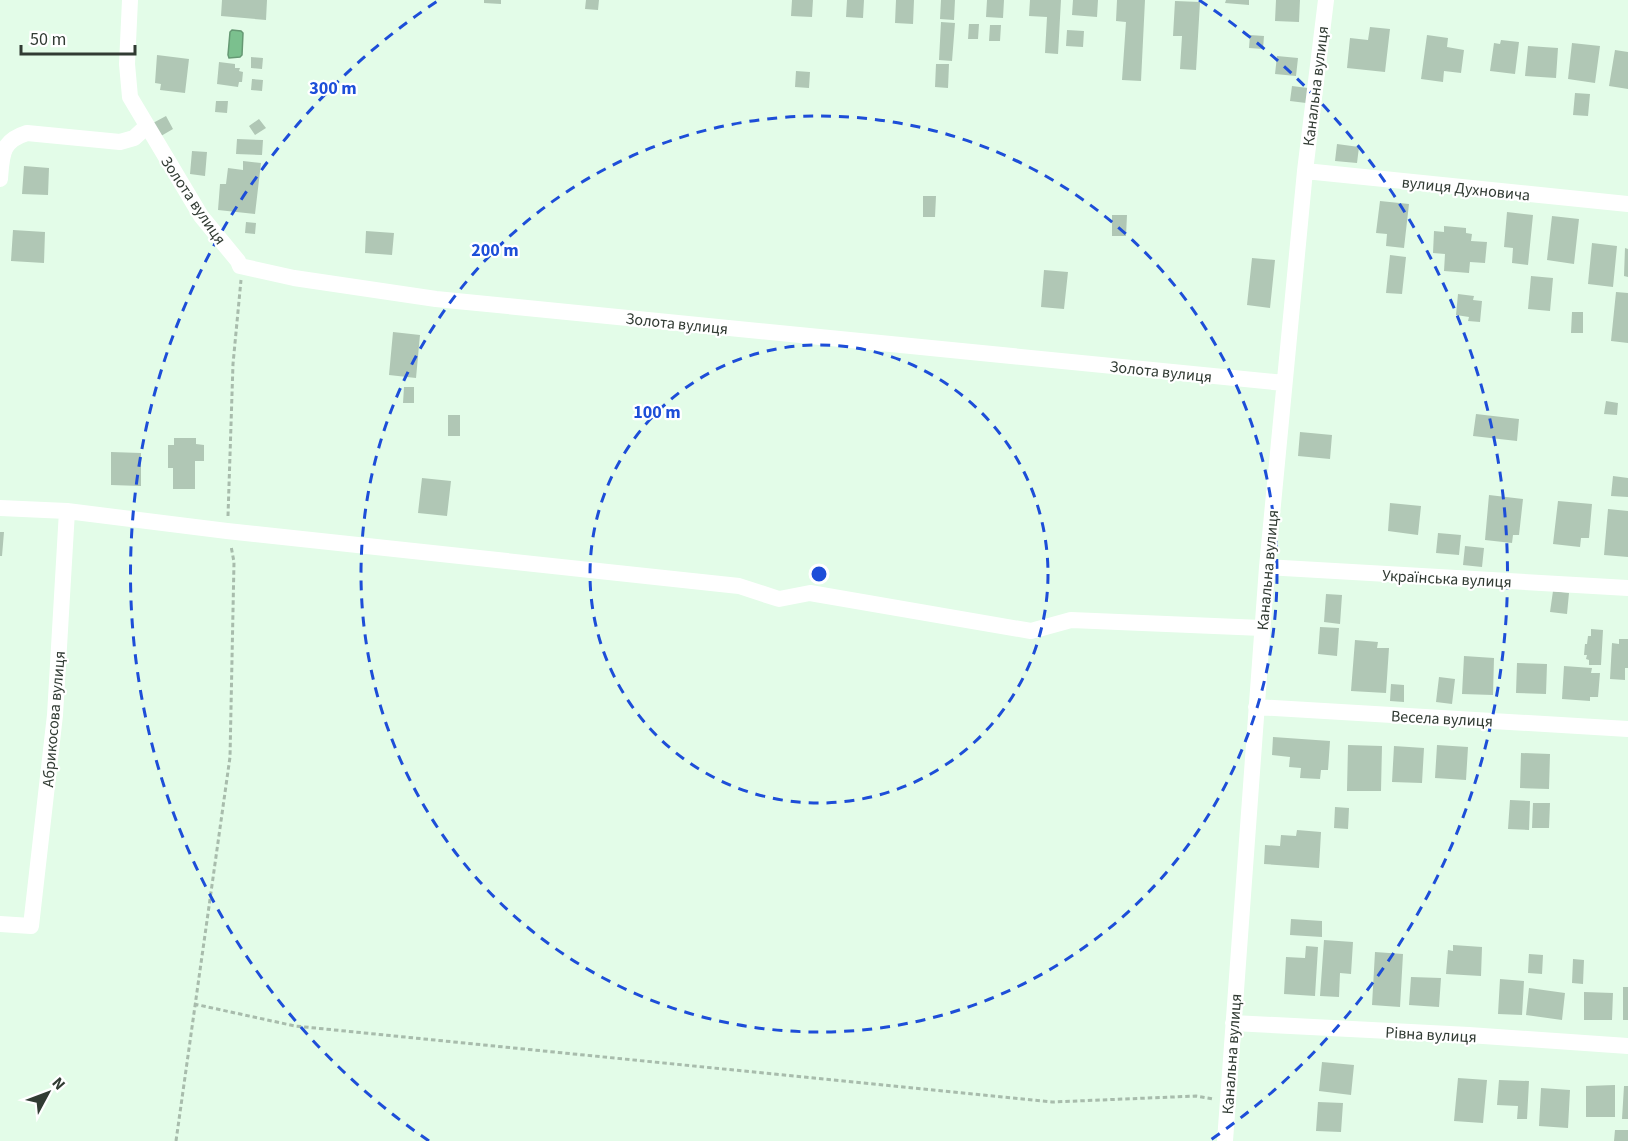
<svg xmlns="http://www.w3.org/2000/svg" width="1628" height="1141" viewBox="0 0 1628 1141" font-family="'Source Sans 3',sans-serif">
  <style>
    .water { fill: #7bc08e; stroke: #659873; stroke-width: 1.5 }
    .building { fill: #b0c7b5 }
    .lines { fill: none; stroke-linecap: round; stroke-linejoin: round }
    .path { stroke: #a8bcac; stroke-width: 3; stroke-dasharray: 4.5 3; stroke-linecap: butt }
    .street { stroke: #fff; stroke-width: 16 }
    .ring { fill: none; stroke: #1d4ed8; stroke-width: 3; stroke-dasharray: 10 8 }
    .labels { text-anchor: middle; stroke-width: 4.5; stroke-linejoin: round; paint-order: stroke }
    .street-label { font-size: 16px; fill: #313b33; stroke: #fff }
    .centre { fill: #1d4ed8; stroke: #fff; stroke-width: 3 }
    .ring-label { font-size: 18px; text-anchor: middle; font-weight: bold; fill: #1d4ed8; stroke: #fff; stroke-width: 4.5; stroke-linejoin: round; paint-order: stroke }
  </style>
  <rect width="100%" height="100%" fill="#e3fce8"/>
  <path class="water" d="M232,30l9,1 2,2 -1,22 -2,2 -11,1 -1,-3 2,-23z"/>
  <path class="building" d="M222,0h45l-1,20 -45,-4z
    M484,0h17v4l-17,-1z
    M586,0h13l-1,10 -13,-1z
    M792,0h21l-1,17 -21,-1z
    M847,0h17l-1,18 -17,-1z
    M896,0h18l-1,24 -18,-1z
    M941,0h14l-1,20 -14,-1z
    M987,0h17l-1,18 -17,-1z
    M1030,0h31l-3,54 -13,-1 2,-36 -18,-1z
    M1073,0h25l-1,17 -25,-2z
    M1117,0h28l-4,81 -19,-1 4,-58 -10,-1z
    M1226,0h23v5l-24,-2z
    M1276,0h24l-1,22 -24,-1z
    M1175,1l25,1 -4,68 -16,-1 2,-33h-9z
    M941,22l14,1 -3,38 -13,-1z
    M969,24h10l-1,15h-10z
    M990,25h11l-1,16h-11z
    M1370,27l20,2 -5,43 -38,-4 3,-30 18,2z
    M1067,30l17,1 -1,16 -17,-1z
    M1250,35l14,1 -1,13 -14,-1z
    M1427,35l21,3 -1,9 17,3 -3,23 -17,-2 -1,11 -22,-3z
    M1501,40l18,2 -4,32 -25,-3 4,-28 6,1z
    M1572,43l28,3 -5,37 -27,-4z
    M1528,46l30,2 -2,30 -31,-2z
    M1615,50l13,2v37l-19,-3z
    M157,55l32,4 -4,34 -25,-3 1,-6 -6,-1z
    M1277,56l21,2 -2,18 -21,-2z
    M251,57l12,1 -1,11 -11,-1z
    M219,62l16,2v4h5l-1,3 4,1 -1,10h-3l-1,5 -21,-3z
    M936,64h13l-1,24 -13,-1z
    M796,71l14,1 -1,16 -14,-1z
    M252,79l11,1 -1,11 -11,-1z
    M1292,86l16,2 -2,15 -16,-2z
    M1575,93l15,1 -2,22 -15,-1z
    M216,101h12l-1,12 -12,-1z
    M166,116l7,13 -12,7 -8,-13z
    M259,119l7,9 -11,7 -6,-9z
    M237,139l26,1 -1,15 -26,-1z
    M1337,144l22,3 -2,16 -22,-2z
    M192,151l15,1 -2,24 -15,-2z
    M243,161l18,2 -6,51 -37,-4 2,-26h6l2,-16 15,2z
    M24,166l25,2 -1,27 -26,-1z
    M923,196h13l-1,21h-12z
    M1380,201l29,3 -5,44 -18,-2 1,-12 -11,-1z
    M1507,212l26,3 -5,50 -16,-2 1,-15 -9,-1z
    M1112,215h15l-1,21h-14z
    M1552,216l27,3 -5,45 -27,-4z
    M246,222l10,1 -1,11 -10,-1z
    M1444,226l22,2v5l6,1 -1,7 16,1 -2,21 -15,-1 -1,11 -25,-2 1,-17 -12,-1 1,-22 10,1z
    M13,230l32,2 -1,31 -33,-2z
    M366,231l28,2 -2,22 -27,-2z
    M1592,243l25,3 -4,41 -25,-3z
    M1625,248l3,1v28l-4,-1z
    M1390,255l16,2 -4,37 -16,-1z
    M1252,258l23,2 -5,48 -23,-3z
    M1044,270l24,2 -4,37 -23,-2z
    M1531,276l22,2 -3,33 -22,-2z
    M1616,292l12,1v50l-17,-2z
    M1458,294l16,2 -1,4 9,1 -2,21 -12,-1 1,-4 -13,-2z
    M1572,312h11v21h-12z
    M393,332l27,3 -4,43 -27,-3z
    M404,387h10v16h-11z
    M1606,401l12,2 -1,12 -13,-1z
    M1476,414l43,5 -2,22 -44,-5z
    M448,415h12v21h-12z
    M1300,432l32,3 -2,24 -32,-3z
    M174,438h22v6l8,1v16h-9v28h-22v-21h-5v-23h6z
    M111,452l30,1v33l-30,-1z
    M1613,476l15,2v19l-17,-1z
    M422,478l29,3 -4,35 -29,-3z
    M1489,495l34,4 -4,36h-6l-1,8 -27,-3z
    M1558,501l34,3 -3,34h-8l-1,9 -27,-3z
    M1390,503l31,3 -3,29 -30,-4z
    M1608,509l20,2v46l-24,-2z
    M0,532h4l-2,24h-2z
    M1438,533l23,2 -2,20 -23,-2z
    M1465,546l19,2 -2,19 -19,-2z
    M1553,591l16,2 -2,21 -17,-2z
    M1326,594l16,1 -2,29 -16,-2z
    M1320,627l19,1 -2,28 -19,-2z
    M1591,629l12,1 -2,35h-12v-5l-3,-1 1,-4h-3l1,-11h2l1,-8h3z
    M1619,639h9v29h-3v12l-15,-1 2,-36 7,1z
    M1355,640l23,2 -1,6h12l-3,45 -35,-2z
    M1464,656l30,2 -1,37 -31,-1z
    M1517,663l30,1 -1,30 -30,-1z
    M1564,666l28,2 -1,5h9l-2,24h-8v4l-28,-2z
    M1439,677l16,2 -3,25 -16,-2z
    M1391,684l13,1v17l-14,-1z
    M1273,737l57,4 -2,29h-7l-1,9 -20,-1 1,-10 -12,-1 1,-10 -18,-2z
    M1348,745l34,1 -1,45h-34z
    M1437,745l31,2 -2,33 -31,-2z
    M1394,746l30,2 -2,35 -30,-1z
    M1521,753l29,1 -1,35 -29,-1z
    M1510,800l20,1 -1,29 -21,-1z
    M1533,803h17l-1,25h-17z
    M1335,807l14,1 -1,21 -14,-1z
    M1297,830l24,2 -2,36 -55,-4 1,-19 15,1 1,-11 15,1z
    M1291,919l31,2v16l-32,-2z
    M1324,940l29,2 -2,32 -11,-1 -1,24 -19,-1z
    M1453,945l29,2 -1,29 -35,-2 2,-24 5,1z
    M1306,946l12,1 -3,49 -31,-2 2,-37 19,1z
    M1375,952l28,2 -3,53 -28,-2z
    M1529,954l14,1 -1,19 -14,-1z
    M1573,959l11,1 -1,24 -11,-1z
    M1411,977l30,1 -2,29 -30,-2z
    M1500,979l24,2 -2,34 -24,-1z
    M1623,987h5v33h-5z
    M1529,988l36,5 -3,27 -36,-5z
    M1584,992l29,1 -1,27h-28z
    M1322,1062l32,3 -3,30 -32,-4z
    M1458,1078l29,2 -4,43 -29,-2z
    M1499,1080l30,1 -2,38h-10l1,-13 -21,-1z
    M1615,1085v32h-29v-31z
    M1624,1086h4v33h-6z
    M1541,1088l29,2 -2,38 -29,-2z
    M1318,1102l25,1 -2,29 -25,-1z
    M1615,1130h13v11h-14z"/>
  <g class="lines">
    <path class="path" d="M228,516l5,-152 8,-84
      M194,1004l101,22 757,76 144,-6 17,3
      M176,1141l54,-384 4,-195 -3,-16"/>
    <path class="street" d="M130,0l-3,64 3,33 71,119 37,45 2,5 54,12 142,21 848,84
      M1305,171l323,33
      M0,179c2,-24 1,-38 27,-46l93,9 14,-4 12,-11
      M0,508l67,3 160,20 512,55 40,13 31,-6 221,38 40,-11 191,8
      M1267,567l361,21
      M1256,707l372,22
      M0,924l31,2 24,-211 12,-204
      M1233,1023l236,12 159,11
      M1225,1141l42,-574 38,-396 21,-171"/>
  </g>
  <g class="ring">
    <circle cx="819" cy="574" r="229"/>
    <circle cx="819" cy="574" r="458"/>
    <path d="M429 1141A688 688 0 0 1 439 0M1199 0A688 688 0 0 1 1209 1141"/>
  </g>
  <g class="labels">
    <g class="street-label">
      <text transform="translate(1315 86) rotate(-83)" y="6">Канальна вулиця</text>
      <text transform="translate(1466 188) rotate(6)" y="6">вулиця Духновича</text>
      <text transform="translate(194 200) rotate(56)" y="6">Золота вулиця</text>
      <text transform="translate(677 323) rotate(6)" y="6">Золота вулиця</text>
      <text transform="translate(1161 371) rotate(6)" y="6">Золота вулиця</text>
      <text transform="translate(1267 570) rotate(-85)" y="6">Канальна вулиця</text>
      <text transform="translate(1447 578) rotate(3)" y="6">Українська вулиця</text>
      <text transform="translate(1442 718) rotate(3)" y="6">Весела вулиця</text>
      <text transform="translate(53 719) rotate(-85)" y="6">Абрикосова вулиця</text>
      <text transform="translate(1431 1034) rotate(3)" y="6">Рівна вулиця</text>
      <text transform="translate(1231 1054) rotate(-86)" y="6">Канальна вулиця</text>
    </g>
  </g>
  <circle cx="819" cy="574" r="9" class="centre"/>
  <g class="ring-label">
    <text x="333" y="94">300 m</text>
    <text x="495" y="256">200 m</text>
    <text x="657" y="418">100 m</text>
  </g>
  <g transform="translate(48 1093) rotate(49)" stroke="#ffffff" stroke-width="4.5" paint-order="stroke">
  <path d="M0-4.5L10 22L0 15L-10 22Z" fill="#313b33"/>
  <text y="-9" font-size="16" font-weight="bold" text-anchor="middle" fill="#313b33">N</text>
  </g>
  <path d="M21 45v9h114v-9" fill="none" stroke="#313b33" stroke-width="3"/>
  <text x="30" y="45" font-size="18" fill="#313b33" stroke="#ffffff" stroke-width="4.5" paint-order="stroke">50 m</text>
</svg>
